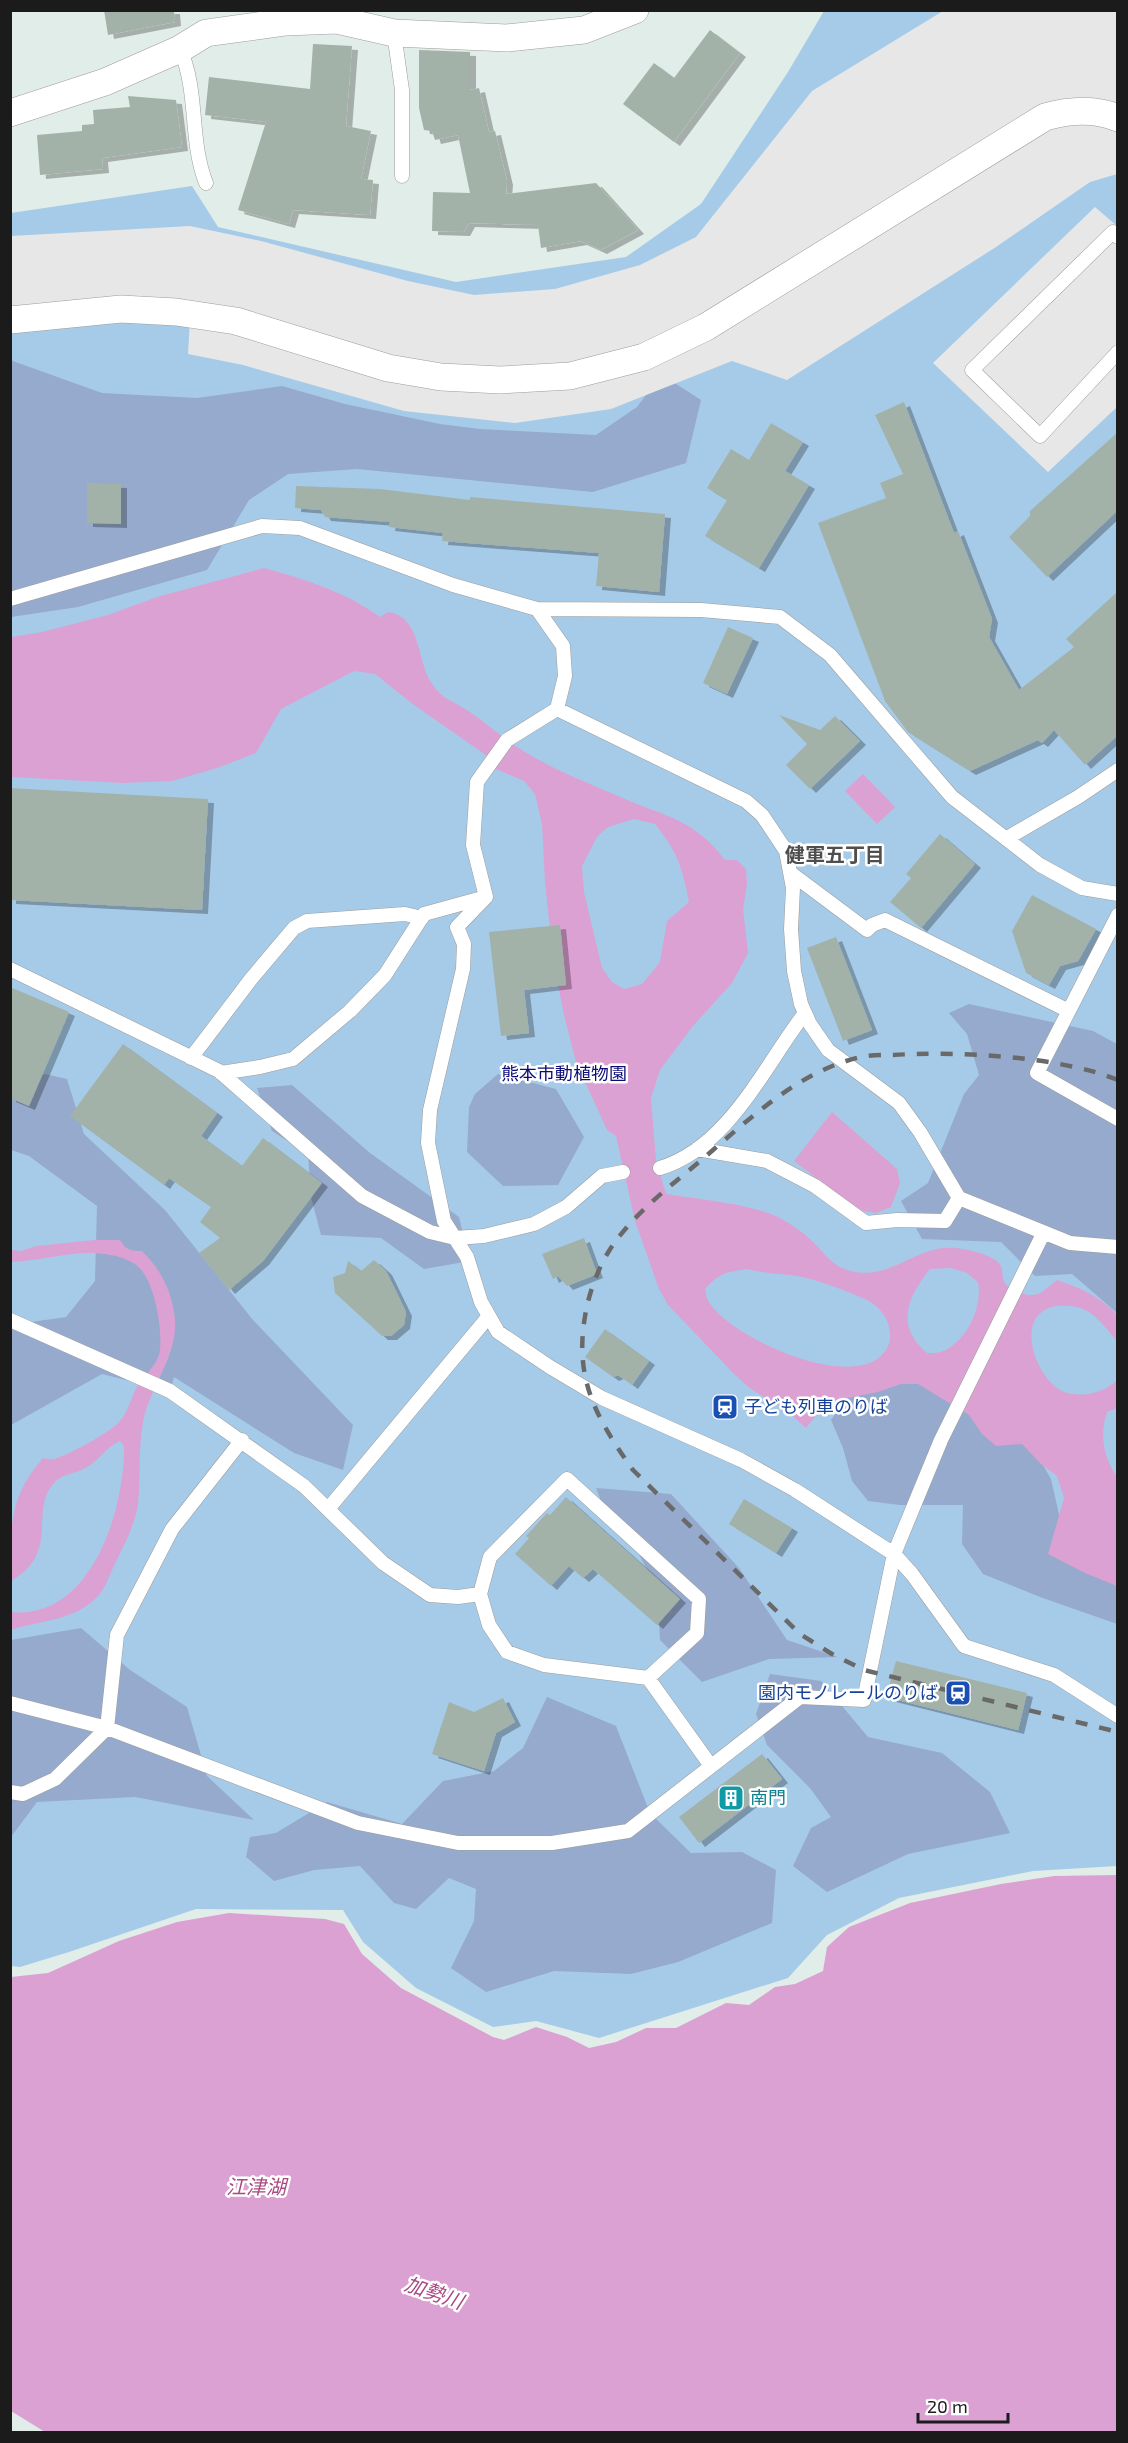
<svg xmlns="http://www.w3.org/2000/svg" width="1128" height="2443" viewBox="0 0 1128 2443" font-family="'Exo 2','Noto Sans JP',sans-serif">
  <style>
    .grass { fill: #a6cbe8 }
    .forest { fill: #95aacc }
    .parking { fill: #e7e7e7 }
    .water { fill: #dba1d2; fill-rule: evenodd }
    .building { fill: #a3b2a9; filter: url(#shadow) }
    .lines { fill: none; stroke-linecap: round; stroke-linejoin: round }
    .service-casing { stroke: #9c9c9c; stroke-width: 15 }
    .minor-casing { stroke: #9c9c9c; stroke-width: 28 }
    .service { stroke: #fff; stroke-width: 14 }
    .minor { stroke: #fff; stroke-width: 27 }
    .rail { stroke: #696969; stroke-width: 4.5; stroke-dasharray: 12 12; stroke-linecap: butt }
    .labels { text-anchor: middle; stroke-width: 5; stroke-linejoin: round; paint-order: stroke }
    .park-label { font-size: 18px; fill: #0c0c77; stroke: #fff }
    .transit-label { font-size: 18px; fill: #164399; stroke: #fff; text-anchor: start }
    .culture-label { font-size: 18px; fill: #0d838f; stroke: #fff; text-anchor: start }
    .neighbourhood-label { font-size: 20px; font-weight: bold; fill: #4e4e4e; stroke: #fff }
    .water-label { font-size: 20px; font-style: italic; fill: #a94981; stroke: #fff }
  </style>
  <defs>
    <filter id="shadow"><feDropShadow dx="6" dy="4" stdDeviation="0" flood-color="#0004"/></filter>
  </defs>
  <rect width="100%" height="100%" fill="#e1ede8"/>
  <path class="grass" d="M824,11h293v1855l-84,5 -134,27 -72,37 -39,43 -189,60 -63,-17 -43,6 -77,-39 -53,-46 -20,-32 -147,-1 -127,43 -49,15 -9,-1v-1753l181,-27 26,41 238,55 170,-25 75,-53 87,-132z"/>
  <path class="forest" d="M10,360l92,33 95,5 85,-12 63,18 95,20 40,5 116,6 41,-28 9,-12 24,-15 31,20 -15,63 -93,29 -236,-23 -69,5 -39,26 -42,70 -129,37 -67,10z
    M969,1004l124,27 24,13v269l-45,-39 -37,2 -34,-34 -79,-3 -21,-38 27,-18 36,-89 15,-19 -12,-41 -18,-21z
    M45,1074l22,5 17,55 81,76 88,110 100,105 -10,45 -49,-17 -120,-76 -4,14 -68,-17 -91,51 -1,-100 56,-8 29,-36 2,-75 -68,-50 -18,-6v-65z
    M498,1074l58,15 28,48 -26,48 -55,1 -36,-34 2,-45 6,-13z
    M292,1085l78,68 89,64 11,44 -46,8 -43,-31 -60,-3 -10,-38 -3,-43 -36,-23 -15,-43z
    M911,1380l108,43 32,56 13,58 53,38v49l-77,-27 -57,-23 -21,-30 1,-39h-63l-32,-4 -16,-20 -9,-33 -12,-28 21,-29z
    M596,1488l75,6 68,74 48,72 51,17 -69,2 -67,23 -42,-42 -3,-52 -29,-54 -25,-28z
    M81,1628l49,42 57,37 20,69 47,44 -119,-23 -98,5 -26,35v-197z
    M770,1674l51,7 47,56 74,16 48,39 20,41 -102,21 -81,38 -34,-26 18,-38 20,-11 -21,-29 -43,-43 -11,-31z
    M547,1697l69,29 34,87 41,40 51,-1 34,18 -4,53 -94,39 -47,12 -77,-3 -68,21 -35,-24 23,-47 2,-32 -27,-11 -33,31 -22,-6 -34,-37 -46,4 -40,11 -28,-24 4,-20 26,-4 51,-31 75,22 41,-43 51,-10 29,-23z"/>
  <path class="parking" d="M943,11h174v163l-27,8 -94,65 -209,133 -55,-19 -121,48 -96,14 -111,-12 -161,-46 -55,-11 3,-51 -180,7v-74l179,-10 71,15 147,40 66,14 81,-6 85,-24 56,-28 116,-146z
    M1095,207l22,19v181l-69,65 -115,-109z"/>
  <path class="water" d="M264,568c40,11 82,24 116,49l8,-5c33,4 29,49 43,70 10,16 16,16 31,25 17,10 32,24 48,35 35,25 76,40 115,57 42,18 70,21 100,61h12l9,9 1,16 -4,24 5,44 -16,30 -39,43 -33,44 -9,28 5,63 10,33c31,5 85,10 112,23 11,6 25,15 34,24 10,9 17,21 30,27 45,19 71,-24 113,-20 12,1 34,6 43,14 5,5 4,11 5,17 3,11 25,19 35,15 7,-3 13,-10 19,-14 22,7 44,17 60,35v26c-19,-22 -28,-38 -59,-35 -46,5 -24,71 4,85 8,4 19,4 27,3 10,-2 22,-7 28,-14v28l-10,4c-8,23 -3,46 10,65v109l-32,-13 -37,-19 16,-56 -7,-22 -16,-12 -19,-20 -26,2 -14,-12 -13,-19 -51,-31h-17l-23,8 -51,10 -21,26 -18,-16 -37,-23 -16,-14 -67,-70 -9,-16 -24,-68 -19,-85 -9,-6 -31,-68 -12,-47 -11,-55 -8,-78 -3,-58 -7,-30 -11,-13 -28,-12 -6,-11 -76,-53 -39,-31 -21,-3 -73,38 -25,44 -39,15 -45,13 -49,2 -112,-6v-140l31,-5 66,-17 49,-18zM634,819l21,5c23,29 27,42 34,78l-22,19 -7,41 -18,22 -18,5 -12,-7 -10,-14 -18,-76 -2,-26 15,-29 11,-10zM951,1268l16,5 11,9c5,24 -11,61 -37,70 -4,1 -10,1 -14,1 -32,-27 -20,-55 3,-84zM747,1269c19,5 37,4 55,8 22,5 44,14 65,23 10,5 20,16 22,27 3,12 0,21 -8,29 -35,33 -150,-18 -172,-54 -3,-3 -3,-9 -4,-13 14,-16 22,-17 42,-20z
    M863,774l32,33 -18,17 -32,-33z
    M832,1112l65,57 3,14 -9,24 -15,6 -18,-3 -64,-49z
    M95,1240h25c6,10 11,11 22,11 20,20 30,41 33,68 3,38 -26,68 -32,104 -5,26 -2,54 -5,81 -3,21 -16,45 -25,64 -4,8 -8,21 -15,28 -23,25 -58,24 -87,34v-18c80,9 114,-103 113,-166l-4,-5c-14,6 -20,19 -33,26 -9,6 -21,6 -30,13 -31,28 6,71 -46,101 0,-51 -4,-82 32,-123 5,1 9,2 14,0 13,-4 54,-26 63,-37 9,-10 11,-25 18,-36 6,-9 18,-20 21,-30 5,-21 -4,-77 -23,-90 -6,-5 -18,-9 -26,-10 -33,-7 -66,6 -99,7v-12l10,1 15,-5z
    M1117,1875v557h-1072l-34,-21v-434l37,-4 71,-32 58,-19 52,-9 96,6 19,5 18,30 39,34 92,49 11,3 32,-13 31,10 22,11 27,-6 30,-14h30l50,-25 23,2 26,-18 20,-3 28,-13 4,-24 22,-20 61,-24 91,-19 53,-8z"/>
  <path class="building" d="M104,10h70l1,12 -67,13z
    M710,30l30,23 -66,89 -51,-38 31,-41 20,15z
    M313,44l39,2 -6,80 25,5 -10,48 12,1 -3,35 -77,-5 -4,14 -51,-14 28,-88 -61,-7 4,-38 101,12z
    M419,50l51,2v38l9,-2 10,44 6,-1 12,50 -1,13 90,-11 42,47 -37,20 -20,-9 -40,7 -3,-23 -69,-2 -5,9 -32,-1 1,-39 37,1 -12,-58 -23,5 -3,-9 -8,-1 -5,-22z
    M128,96l48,4 6,47 -80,11 1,11 -63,6 -3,-40 45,-4v-6l12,-1 -1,-14 37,-3z
    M904,402l50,131 4,-2 34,88 -3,18 30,53 55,-43 -8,-8 52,-48v144l-33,30 -31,-35 -12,13 -4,-3 -68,31 -62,-39 -23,-31 -67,-178 68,-25 -6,-15 23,-9 -28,-59z
    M771,423l32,19 -18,29 24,14 -50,83 -54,-32 22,-36 -20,-12 24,-39 18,11z
    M1118,432v78l-71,67 -38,-40 21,-21v-5z
    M87,483l34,1v40l-34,-1z
    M296,486l84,3 90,11v-3l195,17 -6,78 -63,-6 3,-33 -157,-12 1,-8 -54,-6 1,-5 -65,-5 -4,-7 -26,-2z
    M728,627l25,11 -26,56 -24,-11z
    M779,715l41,15 15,-14 25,25 -50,48 -24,-24 21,-21z
    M10,788l198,11 -6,111 -192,-10z
    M940,834l35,30 -54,64 -31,-26 21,-24 -5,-4z
    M1032,895l64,34 -18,32 -18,5 -11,19 -23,-12 -14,-42z
    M560,925l6,60 -42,5 5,43 -28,3 -12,-104z
    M836,937l36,93 -29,11 -36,-93z
    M10,987l59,25 -40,94 -19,-8z
    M123,1044l94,69 -16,23 41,30 21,-28 59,45 -59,78 -34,29 -30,-37 21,-15 -20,-16 11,-15 -42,-29 -5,7 -94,-69z
    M584,1238l13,36 -30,12 -9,-10 -5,3 -11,-25z
    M374,1260l12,11 20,41 -2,13 -13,11h-9l-47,-43 -2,-16 12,-4 3,-12 13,10z
    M605,1329l44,32 -17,24 -14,-10 -5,2 -28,-20z
    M566,1497l114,102 -23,26 -64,-56 -10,9 -14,-12 -18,20 -36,-32 14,-16 -3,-2 21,-23 3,2z
    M744,1499l48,29 -16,25 -47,-29z
    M896,1661l131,32 -9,37 -132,-33z
    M503,1698l12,24 -19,11 -12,38 -52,-17 17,-52 25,10z
    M762,1754l20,25 -83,64 -20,-26z"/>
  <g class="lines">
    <g class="service-casing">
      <path id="service" d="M394,33l8,57v86
        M180,49c19,43 9,91 26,134
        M1118,237l-5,-5 -141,138 68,66 78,-84
        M10,599l252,-73 38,2 153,57 84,24 164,1 79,7 50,38 122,142 88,68 42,23 36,6
        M557,709l189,92 16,14 24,36 7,37 -2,41 3,42 7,33 9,20 18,26 71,53 21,29 39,66 111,45 48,4
        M1007,838l71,-41 40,-27
        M792,874l75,56 5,-5 13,-5 184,91
        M486,897l-29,30 7,17 -1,25 -33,141 -2,33 16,78 23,36 14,45 17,30 52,35 52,31 139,62 54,30 99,64 18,20 52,72 90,29 64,41
        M1118,915l-81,158 81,46
        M10,969l209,102 143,125 68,36 25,6 29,-2 50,-12 32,-17 36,-31 21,-4
        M191,1058l60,-79 43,-51 13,-7 98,-7 17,4
        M221,1073l39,-6 33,-8 57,-48 35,-36 39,-61 62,-17 -13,-52 4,-63 30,-42 50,-31 8,-33 -2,-30 -26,-37
        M697,1149l70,12 48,25 51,37 31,-3 48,1 14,-23
        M660,1168c69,-21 104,-102 145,-155
        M10,1320l160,71 134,95 79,77 47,32 28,2 22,-3
        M567,1479l132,120 -2,34 -49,45 -104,-13 -37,-13 -18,-27 -9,-31 10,-37z
        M328,1509l161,-193
        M648,1678l63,88
        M10,1703l97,25 251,95 100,20h94l76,-12 172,-134 64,3 30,-146 47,-114 102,-206
        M10,1792l13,2 32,-15 52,-51 10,-93 55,-106 70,-89"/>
    </g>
    <g class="minor-casing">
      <path id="minor" d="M10,113l95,-31 75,-33 26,-16 80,-11 51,-2 57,13 113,5 77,-8 51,-20
        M10,320l111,-11 55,3 60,9 152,47 53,9 59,3 70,-4 74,-19 62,-30 339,-210c25,-7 49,-9 73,1"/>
    </g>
    <use href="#service" class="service"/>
    <use href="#minor" class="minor"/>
    <path class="rail" d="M1118,1080c-58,-24 -162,-29 -225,-25 -10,0 -22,0 -32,2 -58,13 -104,55 -148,93 -35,31 -79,61 -104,101 -10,16 -18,37 -22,55 -15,69 7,109 46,164l167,164 32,20 32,16 254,62"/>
  </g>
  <defs>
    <g id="station-square" transform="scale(1.35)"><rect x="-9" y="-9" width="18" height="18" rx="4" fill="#1a4fb4" stroke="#fff"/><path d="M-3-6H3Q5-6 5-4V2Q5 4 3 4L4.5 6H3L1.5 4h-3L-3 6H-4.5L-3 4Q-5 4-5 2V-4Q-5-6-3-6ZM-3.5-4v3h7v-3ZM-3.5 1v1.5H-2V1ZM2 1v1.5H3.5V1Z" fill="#fff"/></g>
    <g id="building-square" transform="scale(1.35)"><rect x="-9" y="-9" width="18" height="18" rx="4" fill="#0f9aa8" stroke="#fff"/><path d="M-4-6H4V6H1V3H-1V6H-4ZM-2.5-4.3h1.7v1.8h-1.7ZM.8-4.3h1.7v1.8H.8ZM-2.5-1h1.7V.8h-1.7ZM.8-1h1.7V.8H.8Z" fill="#fff"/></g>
  </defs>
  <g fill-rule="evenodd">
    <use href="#station-square" x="725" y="1407"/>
    <use href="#station-square" x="958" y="1693"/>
    <use href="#building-square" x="731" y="1798"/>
  </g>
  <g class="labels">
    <g class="park-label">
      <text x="564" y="1080">熊本市動植物園</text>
    </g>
    <g class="transit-label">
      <text x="744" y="1413">子ども列車のりば</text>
      <text x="938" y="1699" text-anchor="end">園内モノレールのりば</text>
    </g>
    <g class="culture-label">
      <text x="750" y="1804">南門</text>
    </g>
    <g class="neighbourhood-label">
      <text x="835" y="862">健軍五丁目</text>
    </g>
    <g class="water-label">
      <text x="256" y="2194">江津湖</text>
      <text transform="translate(434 2293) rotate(19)" y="7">加勢川</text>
    </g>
  </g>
  <rect width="1128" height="2443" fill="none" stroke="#1b1b1b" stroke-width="24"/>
  <path d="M918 2413v9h90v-9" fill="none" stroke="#1b1b1b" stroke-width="3"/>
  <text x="927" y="2413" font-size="18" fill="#1b1b1b" stroke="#ffffff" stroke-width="4.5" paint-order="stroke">20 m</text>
</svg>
